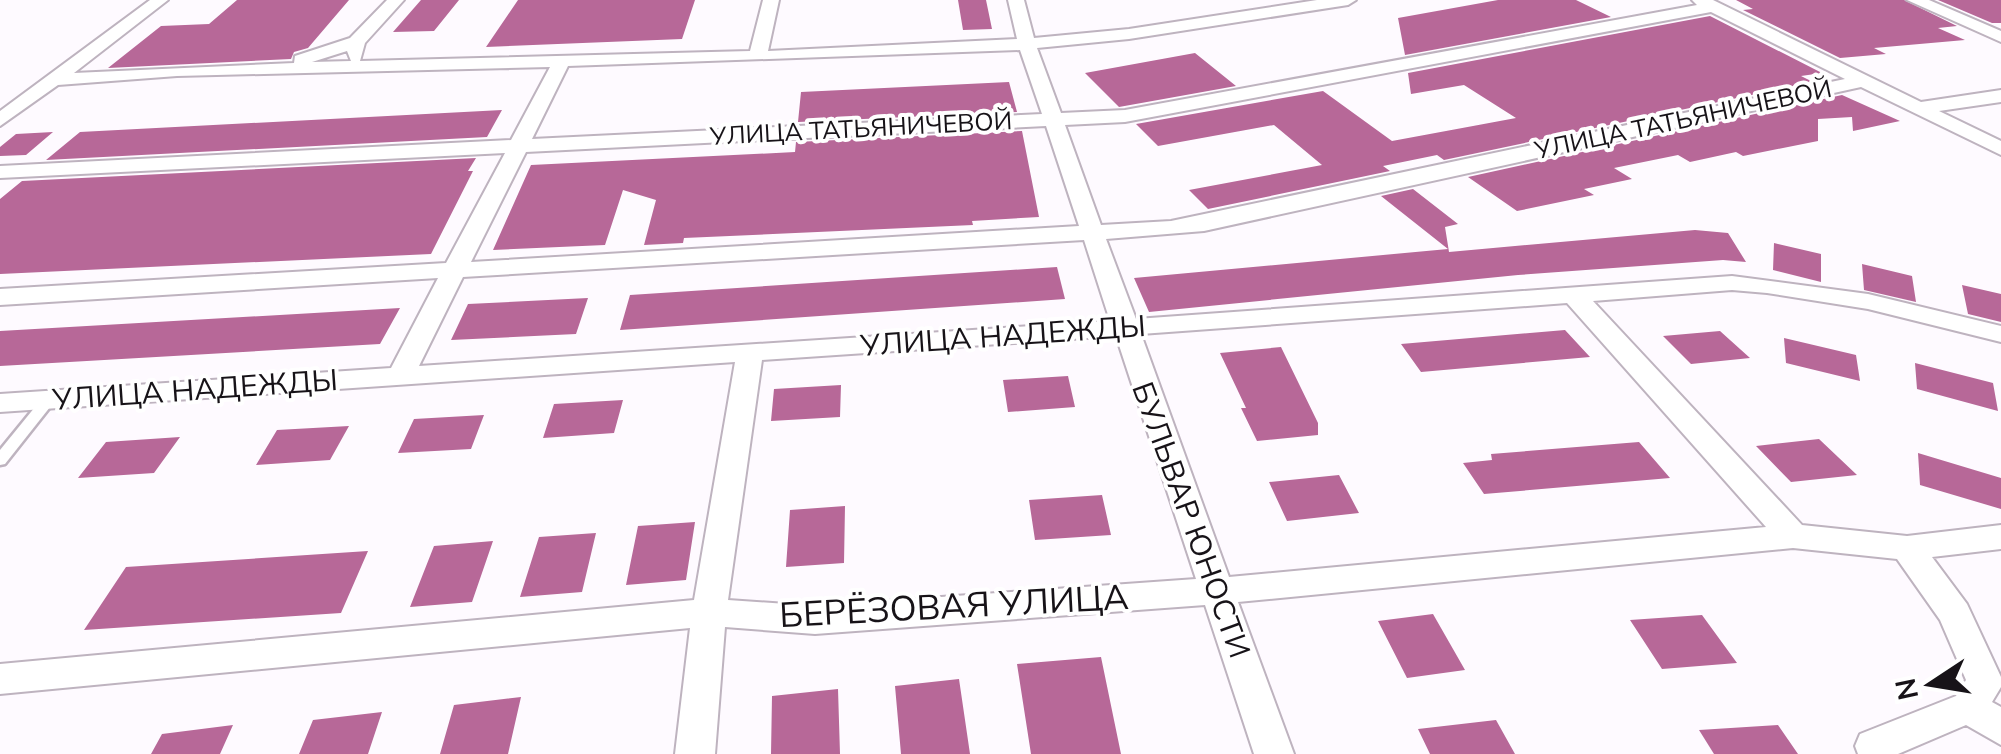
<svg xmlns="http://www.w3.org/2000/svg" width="2001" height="754" viewBox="0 0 2001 754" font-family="Mulish,sans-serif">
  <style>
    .building { fill: #b76898 }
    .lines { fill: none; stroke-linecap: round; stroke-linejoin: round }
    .lane-casing { stroke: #beb3bf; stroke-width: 5 }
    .street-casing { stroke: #beb3bf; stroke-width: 4 }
    .lane { fill: #fff; fill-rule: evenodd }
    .street { fill: #fff; fill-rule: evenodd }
    .labels { text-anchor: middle; stroke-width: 8; stroke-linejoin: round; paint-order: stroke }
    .far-street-label { font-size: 25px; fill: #171318; stroke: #fff }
    .street-label { font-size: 30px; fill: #171318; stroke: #fff }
    .near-street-label { font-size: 35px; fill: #171318; stroke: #fff }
  </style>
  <rect width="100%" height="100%" fill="#fefaff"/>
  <path class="building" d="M237,0h112l-41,48 -14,4 -3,7 -183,9 53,-42 48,-2z
    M421,0h38l-25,31 -41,1z
    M518,0h177l-13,39 -196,8z
    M958,0h28l6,29 -29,1z
    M1498,0h78l35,17 -206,38 -7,-37z
    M1736,0h168l53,26 -19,2 27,12 -91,8 12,6 -46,4 -97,-48 10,-1z
    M1938,0h63v23h-9z
    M1710,16l112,57 -21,3 12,6 -369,78 -7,-5 -54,11 7,5 -182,38 -19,-19 133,-25 -48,-40 -116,21 -22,-22 187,-33 69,50 81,-15 43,-8 -52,-33 -53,9 -3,-21z
    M1195,53l41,33 -117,21 -34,-34z
    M1009,82l8,30 -219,10 3,-30z
    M1842,95l58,26 -47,10 -1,-14 -34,2v22l-75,15 -7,-4 -46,10 -12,-7 -64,13 18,11 -48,10 10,6 -77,16 -49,-34z
    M502,110l-15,27 -441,23 34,-28z
    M1022,131l17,86 -67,4 1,4 -289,13 -1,5 -39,2 12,-45 -33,-10 -18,55 -112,5 38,-85 264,-13 1,-10z
    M53,132l-27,23 -26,1v-9l16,-13z
    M476,158l-8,13h5l-42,83 -431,20v-75l22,-18z
    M1413,189l45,35 -13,3 4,25 246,-22 33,3 18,29 -23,-2 -205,15 -369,37 -15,-34 314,-29 -67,-53z
    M1774,243l47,11v28l-48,-12z
    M1862,264l50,12 4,26 -52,-12z
    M1057,267l8,32 -445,31 10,-35z
    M1962,285l39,9v28l-33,-8z
    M588,298l-12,36 -125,6 17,-36z
    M400,308l-20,36 -380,22v-35z
    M1565,330l25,27 -169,15 -20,-28z
    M1720,331l30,27 -59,6 -28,-28z
    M1784,338l72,17 4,26 -74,-18z
    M1281,347l37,76v12l-61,6 -16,-33h5l-26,-55z
    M1915,363l78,20 5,28 -81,-22z
    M1068,376l7,31 -67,5 -5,-32z
    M841,385l-1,32 -69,4 3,-32z
    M623,400l-9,33 -71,5 11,-34z
    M484,415l-13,34 -73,4 16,-34z
    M349,426l-19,34 -74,5 21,-35z
    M180,437l-26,36 -76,5 28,-36z
    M1819,439l38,36 -66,7 -35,-36z
    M1639,442l31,36 -186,16 -21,-31 29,-3 -1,-6z
    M1918,453l83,25v31l-81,-24z
    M1339,475l20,38 -72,8 -18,-39z
    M1102,495l9,40 -76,5 -6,-40z
    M845,506l-1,57 -58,4 4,-57z
    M695,522l-9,58 -60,5 12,-59z
    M596,533l-14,59 -62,5 19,-60z
    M493,541l-21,61 -62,5 24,-61z
    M368,551l-27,62 -257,17 42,-63z
    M1433,614l32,56 -58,8 -29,-57z
    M1702,615l35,48 -75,6 -32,-49z
    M1101,657l20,97h-90l-14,-90z
    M959,679l11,75h-69l-6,-68z
    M838,689l2,65h-69l1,-58z
    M521,697l-13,57h-68l14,-49z
    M382,712l-14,42h-69l14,-34z
    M1496,720l19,34h-85l-12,-25z
    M233,725l-13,29h-69l11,-20z
    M1778,725l20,29h-84l-15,-24z"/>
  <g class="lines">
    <g class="lane-casing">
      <path id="lane" d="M49,394l5,2 2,3 -2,3 -49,62 -5,1v-15l44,-54z"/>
    </g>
    <g class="street-casing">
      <path id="street" d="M150,0h18l-94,73 220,-10 1,-7 55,-18 37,-38h17l-39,43 -5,18 390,-10 13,-51h16l-11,51 249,-12 -9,-39h16l10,38 95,-9 188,-29h39l-8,5 -219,34 -92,9 24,65 64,-3 572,-105 -5,-5h21l208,102 80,-12v12l-62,9 62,30v14l-140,-68 -657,144 -98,8 30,80 596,-43 136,18 133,32v16l-133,-33 -101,-16 -35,-3 -139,11 209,224 105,11 94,-11v24l-69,8 35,47 34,73v10l-9,15 9,5v38l-35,-20 -68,29h-40l-3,-8 5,-12 96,-38 10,-16 -26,-60 -43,-61 -104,-11 -555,54 56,152h-40l-49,-149 -390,29 -90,-7 -10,127h-40l15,-126 -690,66v-30l694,-64 41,-238 -735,50v-18l391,-26 47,-90 -438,27v-16l446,-26 59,-110 -505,25v-12l511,-26 39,-73 -373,9 -119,9 -58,41v-15zM1711,12l134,67 -674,142 -70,4 -36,-100 60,-3zM1020,50l22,64 -510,25 36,-73zM347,51l4,10 -39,1zM1046,126l33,100 -608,36 55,-110zM1084,240l26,81 -691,45 44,-89zM1567,303l199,224 -537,50 -88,-243zM1116,336l80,243 -381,27 -87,-6 34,-240z
        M1907,0h22l72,31v11z"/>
    </g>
    <use href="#lane" class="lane"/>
    <use href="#street" class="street"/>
  </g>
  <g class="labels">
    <g class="far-street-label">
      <text transform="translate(1683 119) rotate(-12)" y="9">УЛИЦА ТАТЬЯНИЧЕВОЙ</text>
      <text transform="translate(861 128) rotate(-3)" y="9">УЛИЦА ТАТЬЯНИЧЕВОЙ</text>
    </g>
    <g class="street-label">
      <text transform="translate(1003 336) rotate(-4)" y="10">УЛИЦА НАДЕЖДЫ</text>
      <text transform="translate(195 390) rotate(-4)" y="10">УЛИЦА НАДЕЖДЫ</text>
      <text transform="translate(1191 520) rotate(70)" y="10">БУЛЬВАР ЮНОСТИ</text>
    </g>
    <g class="near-street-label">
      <text transform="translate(954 606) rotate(-3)" y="12">БЕРЁЗОВАЯ УЛИЦА</text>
    </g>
  </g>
  <g transform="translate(1931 684) rotate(258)" stroke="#ffffff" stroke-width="8" paint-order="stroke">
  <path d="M0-8L18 38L0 25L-18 38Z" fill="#171318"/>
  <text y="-15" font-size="28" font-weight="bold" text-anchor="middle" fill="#171318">N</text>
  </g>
</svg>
